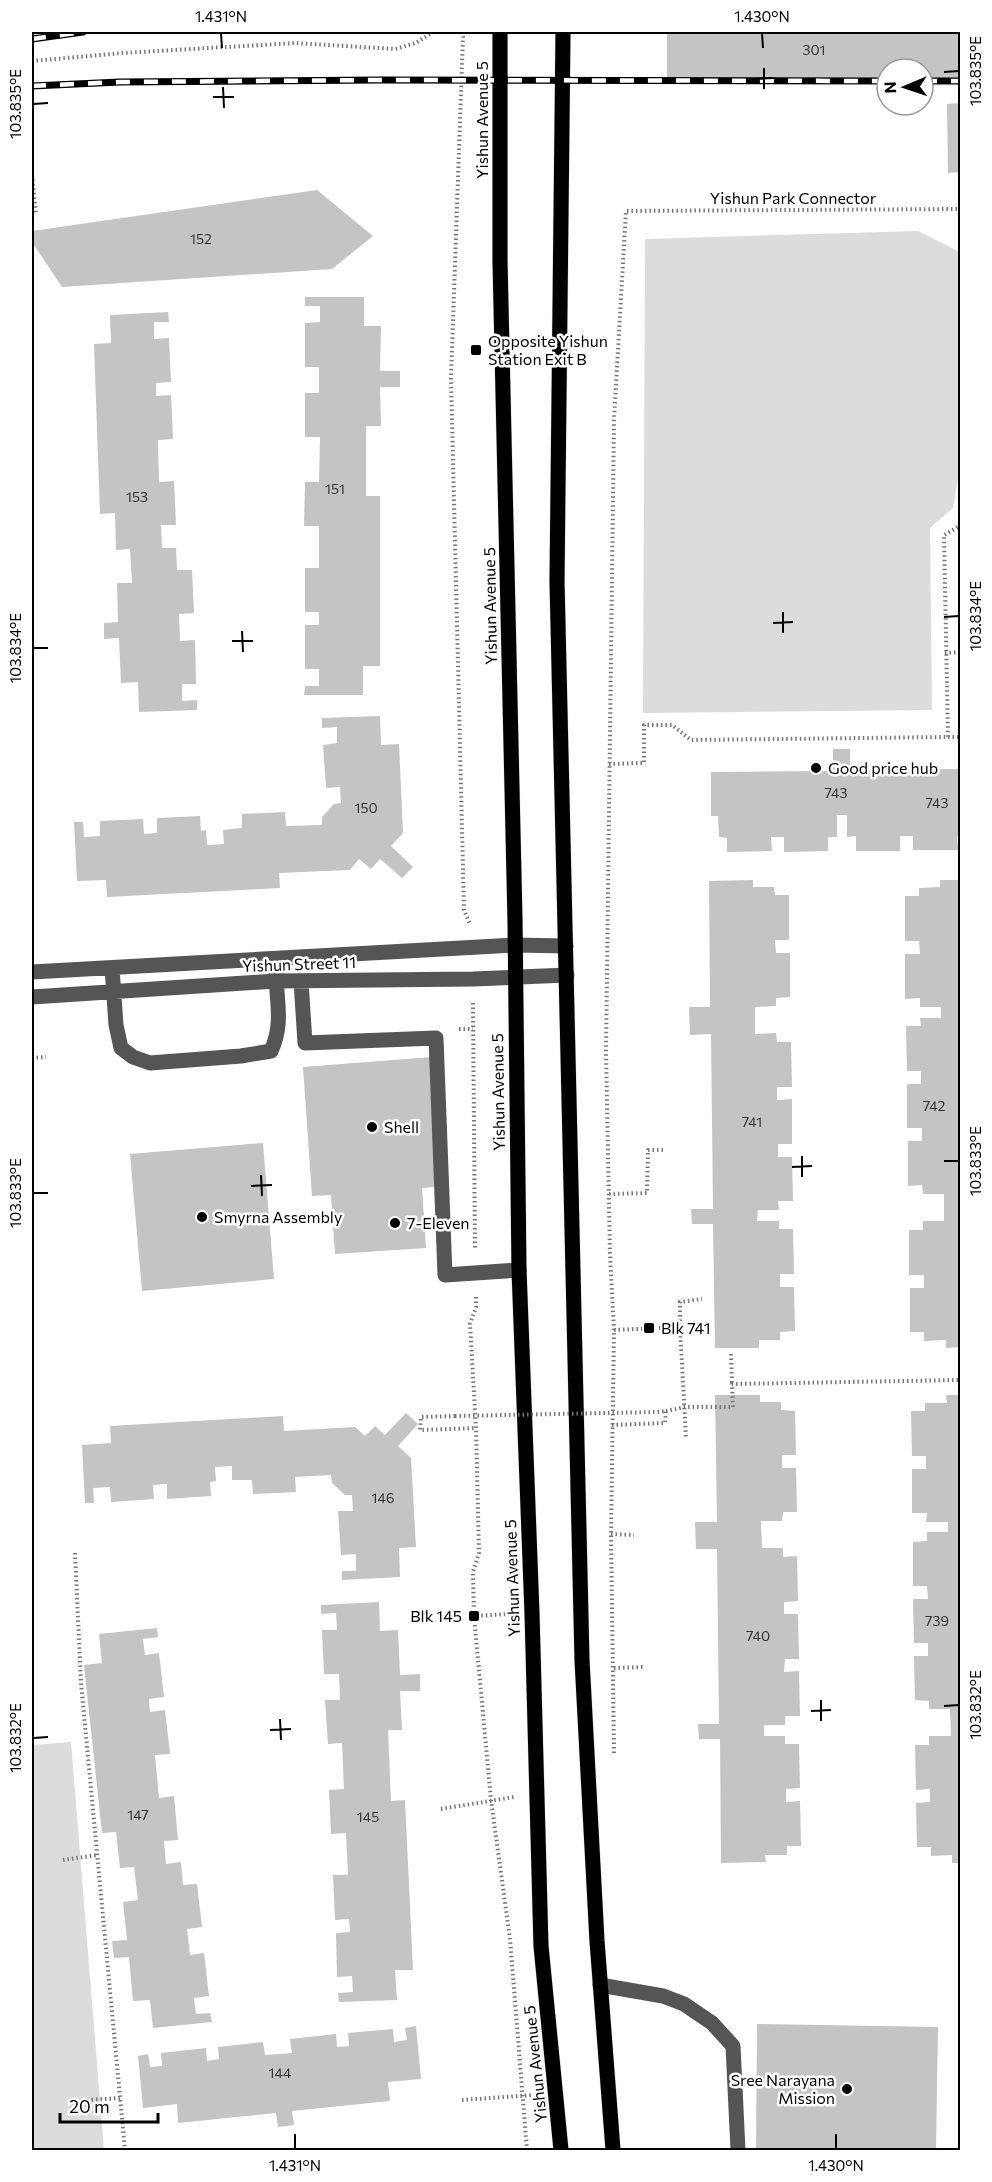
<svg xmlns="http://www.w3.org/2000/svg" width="992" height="2182" viewBox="0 0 992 2182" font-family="Commissioner,sans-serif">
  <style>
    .green { fill: #dcdcdc }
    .building { fill: #c4c4c4 }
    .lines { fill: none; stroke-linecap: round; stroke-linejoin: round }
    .major-casing { stroke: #dbdbdb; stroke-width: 16 }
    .path { stroke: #777; stroke-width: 4; stroke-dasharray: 1.5 3; stroke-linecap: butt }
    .minor { stroke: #555; stroke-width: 15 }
    .major { stroke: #000; stroke-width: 15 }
    .rail-casing { stroke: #000; stroke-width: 7 }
    .rail { stroke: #fff; stroke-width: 4.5; stroke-dasharray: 14; stroke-linecap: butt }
    .path-bridge { stroke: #777; stroke-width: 4; stroke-dasharray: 1.5 3; stroke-linecap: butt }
    .ticks { fill: none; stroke: #000; stroke-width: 2 }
    .poi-dot { fill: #000; stroke: #fff; stroke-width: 2 }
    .labels { text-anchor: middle; stroke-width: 5; stroke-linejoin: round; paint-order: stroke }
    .number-label { font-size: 14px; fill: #313131 }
    .street-label { font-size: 16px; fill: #000; stroke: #fff }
    .poi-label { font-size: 16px; fill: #000; stroke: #fff; text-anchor: start }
    .neatline { fill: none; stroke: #000; stroke-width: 2 }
    .ticks-label { font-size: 15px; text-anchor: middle; fill: #000 }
  </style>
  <rect width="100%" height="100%" fill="#fff"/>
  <path class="green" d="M918,231l42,21v216l-7,40 -23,20 2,182 -289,3 2,-474z
    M71,1742l33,408h-72v-405z"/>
  <path class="building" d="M667,32h293v48l-37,1v-12h-36v12l-220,2z
    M960,103v69l-12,1 -1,-69z
    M317,190l56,46 -41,33 -270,18 -30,-45v-11z
    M305,297h59v29h17l-1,45h20v16h-20l1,39h-15v70h14v170h-17v29h-59l1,-9h14v-17h-14v-44h14v-13h-14v-44h14v-42h-15l1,-44h14l1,-45h-15v-44h14v-26h-14v-44l15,-1v-16h-15z
    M168,312l1,10h-15v17l15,-1 2,44 -15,1v13l15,-1 2,44 -15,1 1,42 15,-1 2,44h-15l1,23h14l1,22h15l2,43 -15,1 1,27 15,-1 1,44h-14v17l15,-1v10l-58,2 -1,-30 -17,1 -2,-45 -15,1v-16l14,-1 -1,-39h15l-2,-34 -14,1 -1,-37 -15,1 -6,-170 17,-1 -1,-28z
    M380,716l1,29 18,-1 4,89 -12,13 22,21 -11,11 -22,-19 -9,10 -12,-10 -9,11 -71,3 1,15 -173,9 -1,-17 -29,1 -3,-59h9l1,15 16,-1v-15l43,-2 1,15 13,-1v-15l43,-2 1,15 5,-1 1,15 17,-1 -1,-14 19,-2v-14l43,-2 1,14 36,-1v-8l12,-13 7,-1 -1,-16 -14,1 -3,-43 14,-2v-16l-15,1v-10z
    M833,749h17v21l110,-1v67h-3l1,14h-45v-14h-13v15h-44v-15l-9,1v-22h-10v22h-9v14l-44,1v-15h-13l1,14 -45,1v-14l-8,-1 -1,-21h-7v-44l122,-1z
    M753,880v7h21l1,8h14v45h-14l1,13h14v44l-14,1v8l-21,1v27l21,-1 1,9h14l1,45h-15v13l15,-1v45h-14v13h14l1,44h-15l1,9h-21l-1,11h22v8h14l1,45h-14v13h14l1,44 -15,1v8h-21v8h-44l-2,-124h-21l-1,-15h22l-2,-175 -21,1 -1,-28h21l-1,-126z
    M940,880h20v467l-14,1v-8l-22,1v-9h-14v-44h14v-13h-15v-45h14v-9h21v-27h-21l-1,-9 -14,1v-45h14v-13h-15v-44h14v-13h-14l-1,-45h15l-1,-8h21v-11h-21v-9l-15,1v-45h15l-1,-13h-14v-45h14v-8l21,-1z
    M432,1057l10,129 -20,2 4,60 -91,6 -4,-59 -19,1 -9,-129z
    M263,1143l11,136 -132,12 -12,-137z
    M715,1395h45v7h21v8l14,1 1,44h-14v13h14l1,44h-14l-1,9h-21l1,27h21v9l14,-1 1,45 -14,1v12h14l1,45h-14l-1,13 15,-1 1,45h-15v9h-21v11h21v8h14l1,44 -14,1v13l14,-1 1,45h-14v9h-22l1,7 -45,1 -1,-124h-21l-1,-15h21l-2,-175h-21l-1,-27h22z
    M946,1395h14v468h-8v-8l-21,1v-9h-14l-1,-44 14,-1v-13l-14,1 -1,-45h14v-9h22l-1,-27h-21v-8l-14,-1 -1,-44h14v-13h-14l-1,-44h15l-1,-13h-14v-44l14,-1v-9h21v-10h-22l1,-9h-15v-44h14v-13h-14l-1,-45h14v-8h22z
    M406,1413l12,11 -20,22 13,12 5,89 -17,1 1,29 -58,3v-9h14v-17l-15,1 -3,-44h15l-1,-16h-7l-13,-12 -1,-8 -36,2 1,15 -43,2 -1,-14h-20v-14l-17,1 1,14 -6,1 1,14 -44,3v-15l-14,1 1,14 -43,3 -1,-15 -17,1 1,15h-9l-3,-58 29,-2 -1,-17 173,-10 1,15 71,-4 10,9 10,-10 10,9z
    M379,1602l1,29 18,-1 2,45 20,-1v17h-20l2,39h-14l3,71 14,-1 8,170h-18l2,30 -58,2 -1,-9 15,-1 -1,-16 -15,1 -1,-44 14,-1 -1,-13 -14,1 -2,-45h15l-2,-42 -15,1 -2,-44 15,-1 -2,-46 -14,1 -3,-44h15l-1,-26h-15l-2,-44h15l-1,-17 -15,1v-9z
    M157,1628l1,9 -15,2 2,16 14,-2 5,44 -15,2 1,13 15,-2 5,44 -15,1 4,43 15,-2 4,44 -14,1 2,23 15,-2 2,23 14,-1 5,43 -15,2 3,26 14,-2 5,43 -15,2 2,16 14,-1 2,9 -59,6 -3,-28 -17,1 -4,-44 -15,1 -2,-17 15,-1 -4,-38 15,-2 -4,-33 -14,1 -4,-36 -14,1 -18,-168 18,-2 -3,-29z
    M757,2024l181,3 -2,123h-180z
    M416,2026l5,53 -33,3 2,19 -98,10 2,14 -16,2 -2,-14 -98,10 -1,-19 -34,4 -5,-52 10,-2 2,13 12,-1 -1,-13 45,-5 1,13 12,-2 -1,-12 45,-5 2,13 27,-2 -2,-14 46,-5 1,13 12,-1 -1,-13 45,-4 1,13 13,-2 -2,-12z"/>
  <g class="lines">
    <g class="major-casing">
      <path id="major" d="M500,32v229l15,659 4,350 13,343 9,333 20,204
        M563,32l-6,549 25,1079 15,281 16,209"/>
    </g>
    <path class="path" d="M461,32l2,5 -12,341 13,532 6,14
      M32,61l91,-8 172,-10 100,6 21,-6 17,-11
      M32,175l4,38
      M945,653l15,-1
      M948,737h12
      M609,764l35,-1v-38h28l19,15 257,-3 -4,-202 16,-9
      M473,1003l2,247
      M459,1029h14
      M32,1058l14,-1
      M609,1194l38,-1 1,-43h17
      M476,1297v10l-6,17 6,104 3,125 -6,19 1,44 36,-2
      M680,1327l6,111
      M614,1330l66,-3v-25l22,-3
      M731,1354l1,30
      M666,1411l19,-4h48l-1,-23 228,-4
      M455,1416l-34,1 -1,13 56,-2
      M612,1425l53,-2 1,-12 -9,1
      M611,1534l23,1
      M75,1553l6,130 44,467
      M474,1616l17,184 19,139 17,211
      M614,1668l30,-1
      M614,1753l-3,-219 3,-204 -4,-75 -4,-203 8,-633 12,-208 334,-2
      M441,1809l73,-12
      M63,1860l34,-5
      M87,2100l33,-2
      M462,2100l71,-5"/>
    <path class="minor" d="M112,968l4,57 5,23 12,9 17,6 91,-7 30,-5c13,-28 5,-50 5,-80
      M32,972l483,-27 51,1
      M301,981l4,62 131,-5 9,237 74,-5
      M32,997l244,-16 197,-2 94,-4
      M600,1985l63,11 21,8 28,19 21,23 5,104"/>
    <use href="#major" class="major"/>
    <g class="rail-casing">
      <path id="rail" d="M32,39l51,-7
        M923,81h37
        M32,86l88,-4 260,-2 507,1"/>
    </g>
    <use href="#rail" class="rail"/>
    <path class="path-bridge" d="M455,1416l202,-4"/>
  </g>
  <path class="ticks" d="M221,33l1,15M762,33l1,15M764,68v21M944,72l15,-1M754,79l20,-1M223,87l1,21M213,97h21M33,104l15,-1M783,612v21M944,617l15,-1M773,623l20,-1M242,631l1,21M232,641h21M33,648h15M802,1156v21M944,1161h15M792,1167l20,-1M261,1175l1,21M251,1186l21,-1M33,1193h15M821,1700v21M944,1706l15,-1M811,1711l20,-1M280,1719l1,21M270,1730l21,-1M33,1738l15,-1M295,2134v15M836,2134v15"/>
  <g class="poi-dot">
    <rect x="470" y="344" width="12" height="12" rx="3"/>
    <circle cx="816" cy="768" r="6"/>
    <circle cx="372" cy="1127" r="6"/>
    <circle cx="202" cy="1217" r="6"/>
    <circle cx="395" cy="1223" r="6"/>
    <rect x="643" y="1322" width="12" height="12" rx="3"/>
    <rect x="468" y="1610" width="12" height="12" rx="3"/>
    <circle cx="847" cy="2089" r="6"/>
  </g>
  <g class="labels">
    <g class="number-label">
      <text x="814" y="55">301</text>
      <text x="201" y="244">152</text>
      <text x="335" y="494">151</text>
      <text x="137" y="502">153</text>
      <text x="836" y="798">743</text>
      <text x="937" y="808">743</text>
      <text x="366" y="813">150</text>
      <text x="934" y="1111">742</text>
      <text x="752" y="1127">741</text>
      <text x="383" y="1503">146</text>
      <text x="937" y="1626">739</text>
      <text x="758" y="1641">740</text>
      <text x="138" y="1820">147</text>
      <text x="368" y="1822">145</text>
      <text x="280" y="2078">144</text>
    </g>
    <g class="street-label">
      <text transform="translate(482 120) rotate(-90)" y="6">Yishun Avenue 5</text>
      <text x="793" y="204">Yishun Park Connector</text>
      <text transform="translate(490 606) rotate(-91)" y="6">Yishun Avenue 5</text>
      <text transform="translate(299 964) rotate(-2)" y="6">Yishun Street 11</text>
      <text transform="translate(498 1092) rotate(-91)" y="6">Yishun Avenue 5</text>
      <text transform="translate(512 1578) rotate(-92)" y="6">Yishun Avenue 5</text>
      <text transform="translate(535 2064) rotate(-96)" y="6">Yishun Avenue 5</text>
    </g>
    <g class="poi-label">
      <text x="488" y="347">Opposite Yishun<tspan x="488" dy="18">Station Exit B</tspan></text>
      <text x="828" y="774">Good price hub</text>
      <text x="384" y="1133">Shell</text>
      <text x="214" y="1223">Smyrna Assembly</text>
      <text x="407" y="1229">7-Eleven</text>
      <text x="661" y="1334">Blk 741</text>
      <text x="462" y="1622" text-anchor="end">Blk 145</text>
      <text x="835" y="2086" text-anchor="end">Sree Narayana<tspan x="835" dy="18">Mission</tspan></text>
    </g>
  </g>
  <rect width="992" height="2182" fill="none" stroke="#ffffff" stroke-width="66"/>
  <g transform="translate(905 87) rotate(268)"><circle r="28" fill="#ffffff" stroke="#999999" stroke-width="1.5"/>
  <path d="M0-4.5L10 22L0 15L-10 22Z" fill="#000000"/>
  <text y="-9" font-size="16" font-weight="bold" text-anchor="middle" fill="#000000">N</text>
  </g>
  <path d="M60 2113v9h98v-9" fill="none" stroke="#000000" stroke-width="3"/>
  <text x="69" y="2113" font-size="18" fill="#000000" stroke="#ffffff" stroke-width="4.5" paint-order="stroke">20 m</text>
  <rect x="33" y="33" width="926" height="2116" class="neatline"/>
  <g class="ticks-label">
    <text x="221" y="22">1.431°N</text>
    <text x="762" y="22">1.430°N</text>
    <text transform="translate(976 71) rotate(-90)" y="5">103.835°E</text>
    <text transform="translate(16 104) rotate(-90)" y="5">103.835°E</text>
    <text transform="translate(976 616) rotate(-90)" y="5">103.834°E</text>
    <text transform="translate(16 648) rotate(-90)" y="5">103.834°E</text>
    <text transform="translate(976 1161) rotate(-90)" y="5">103.833°E</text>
    <text transform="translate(16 1193) rotate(-90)" y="5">103.833°E</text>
    <text transform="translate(976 1705) rotate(-90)" y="5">103.832°E</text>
    <text transform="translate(16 1738) rotate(-90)" y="5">103.832°E</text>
    <text x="295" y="2171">1.431°N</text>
    <text x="836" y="2171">1.430°N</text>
  </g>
</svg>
